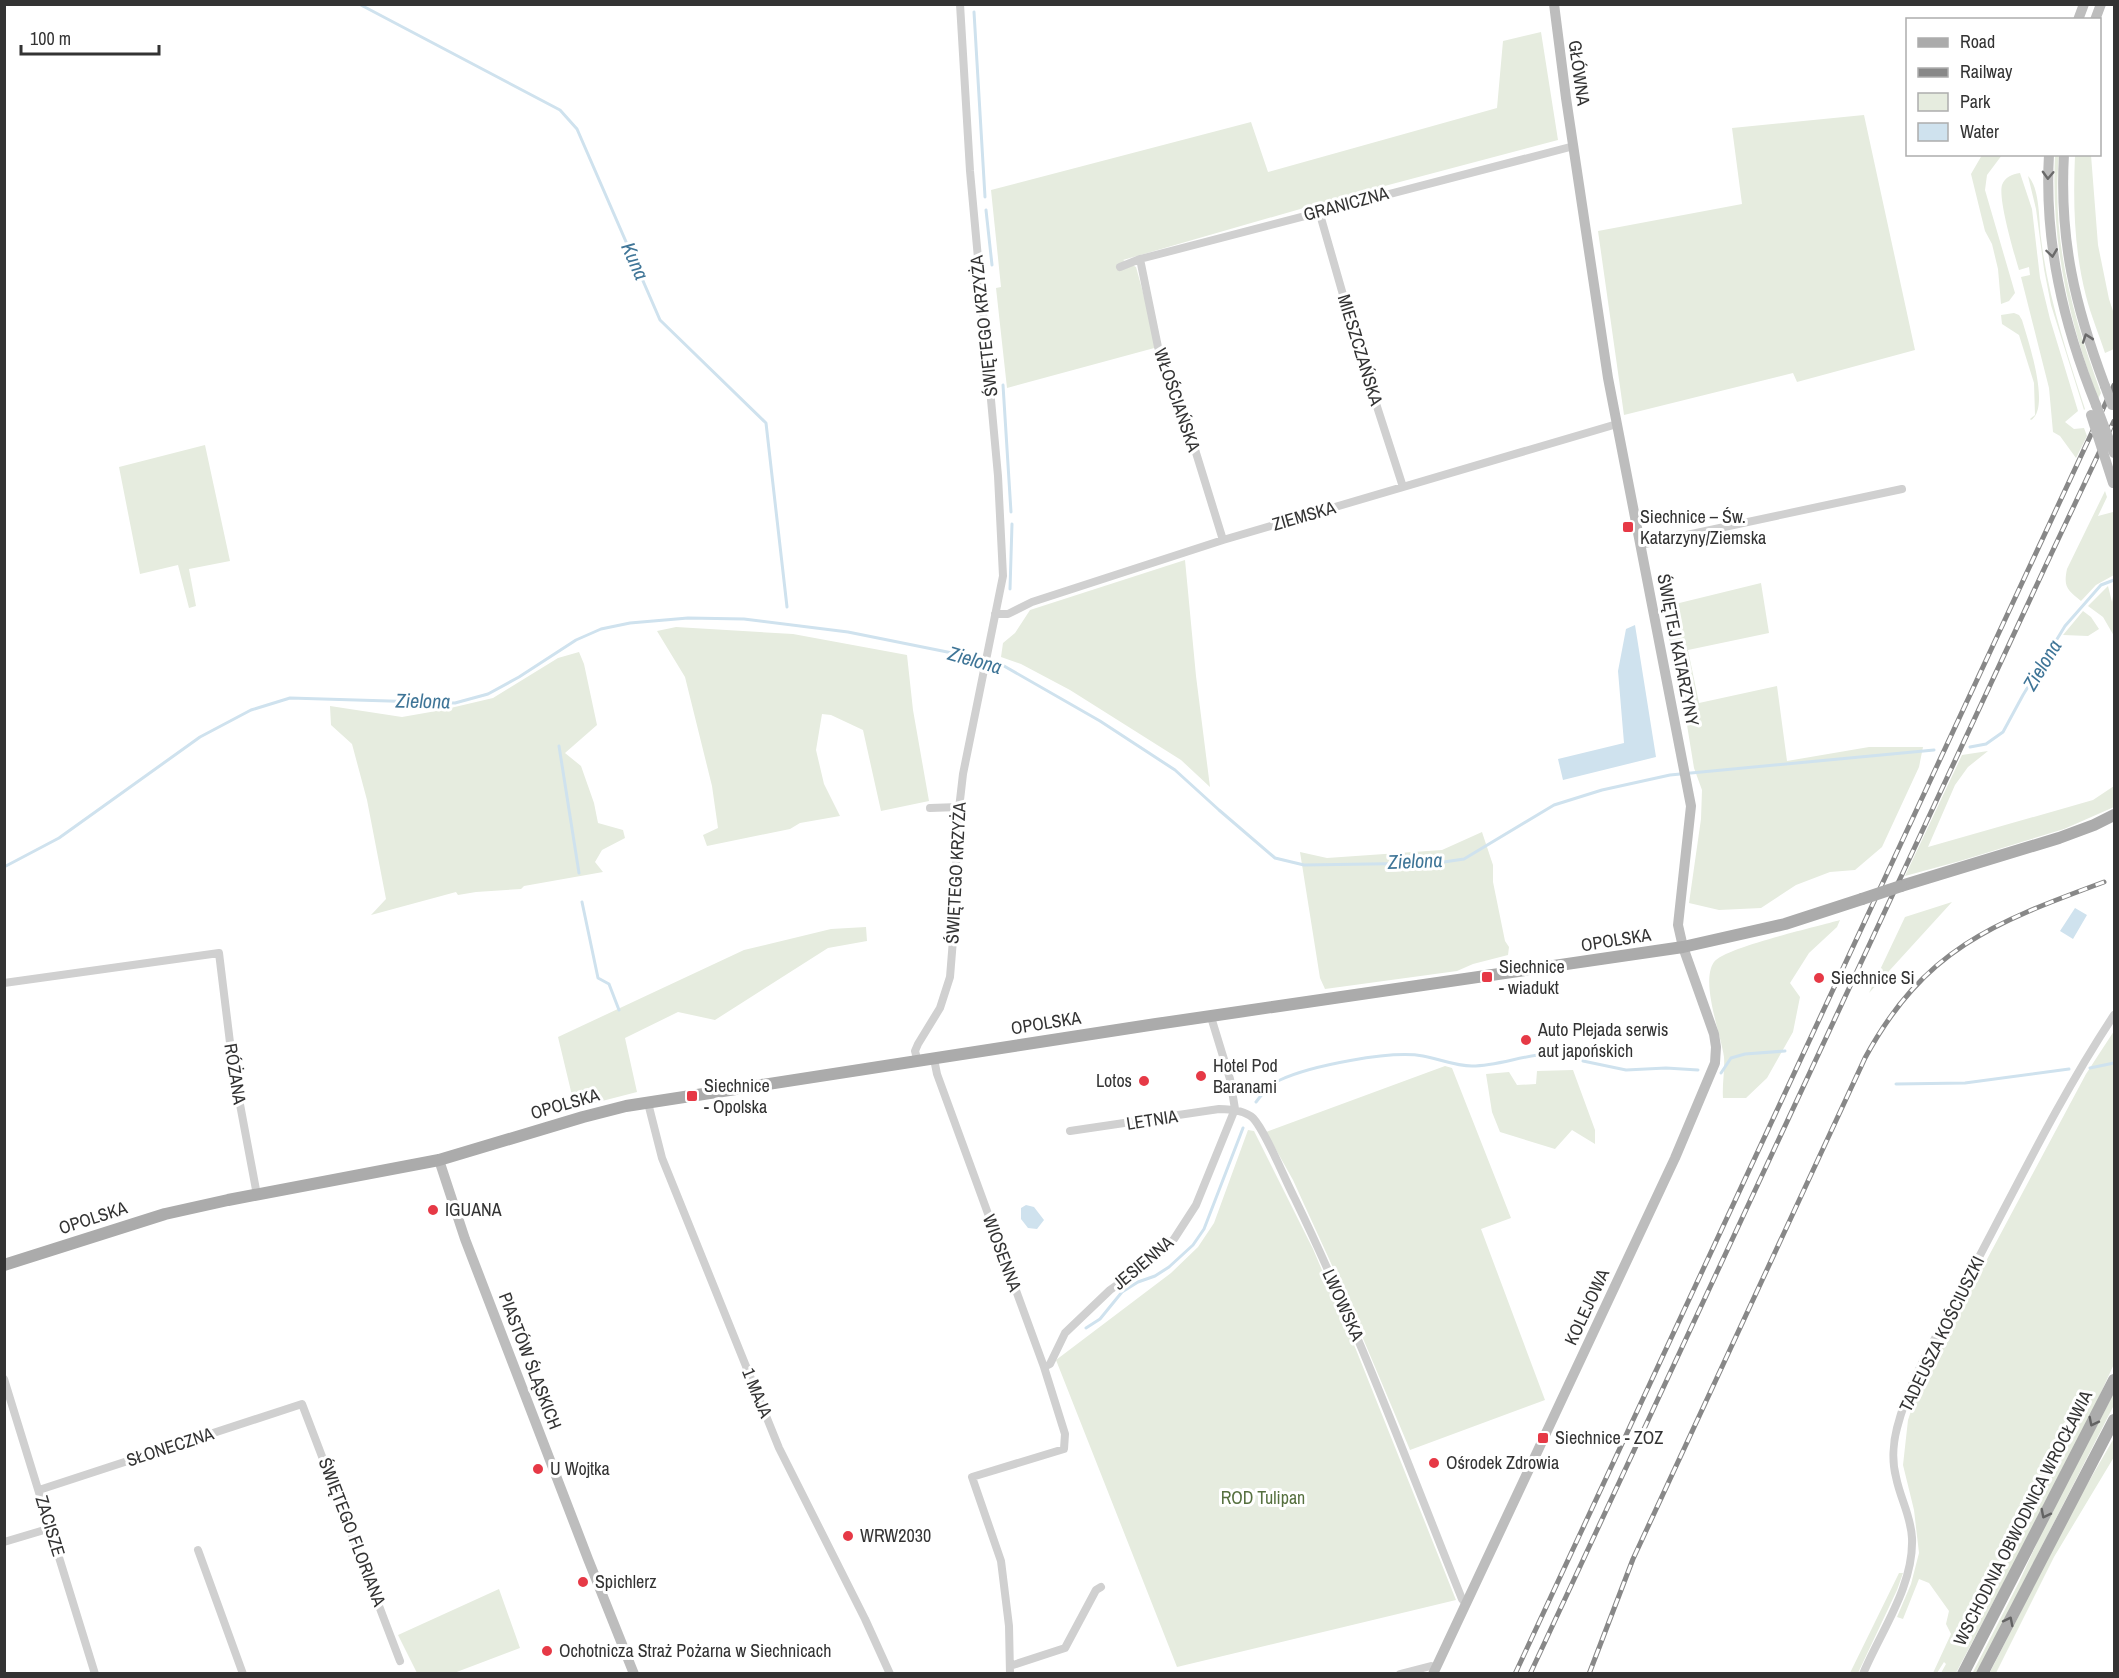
<svg xmlns="http://www.w3.org/2000/svg" width="2119" height="1678" viewBox="0 0 2119 1678" font-family="'Archivo Narrow',sans-serif">
  <style>
    .green { fill: #e6ecdf }
    .water { fill: #cfe2ee }
    .lines { fill: none; stroke-linecap: round; stroke-linejoin: round }
    .stream { stroke: #cfe2ee; stroke-width: 3 }
    .street { stroke: #d0d0d0; stroke-width: 8 }
    .secondary { stroke: #bdbdbd; stroke-width: 10 }
    .primary { stroke: #ababab; stroke-width: 12 }
    .rail-casing { stroke: #888; stroke-width: 5 }
    .rail { stroke: #fff; stroke-width: 3; stroke-dasharray: 9; stroke-linecap: butt }
    .secondary-bridge { stroke: #bdbdbd; stroke-width: 10 }
    .primary-bridge { stroke: #ababab; stroke-width: 12 }
    .oneway { stroke: #6a6a6a }
    .oneway2 { stroke: #636363 }
    .poi-dot { fill: #e63946; stroke: #fff; stroke-width: 2 }
    .labels { text-anchor: middle; stroke-width: 6; stroke-linejoin: round; paint-order: stroke }
    .street-label { font-size: 18px; fill: #333; stroke: #fff }
    .poi-label { font-size: 18px; fill: #333; stroke: #fff; text-anchor: start }
    .park-label { font-size: 18px; fill: #56703f; stroke: #fff }
    .water-label { font-size: 20px; font-style: italic; fill: #3f7597; stroke: #fff }
  </style>
  <rect width="100%" height="100%" fill="#fff"/>
  <path class="green" d="M1541,32l17,108 -230,61 -205,59 13,7 22,80 -151,41 -11,-100 5,-1 -10,-97 260,-68 17,50 229,-64 6,-67z
    M1864,115l51,235 -118,32 -4,-9 -169,42 -26,-184 144,-27 -10,-76z
    M1982,155h20l-15,20 -2,15 30,103 -6,8 -8,3 -3,-35 -6,-25 -7,-13 -14,-57z
    M2055,155h4c-8,85 13,158 42,238l-3,6c-30,-81 -47,-157 -43,-244z
    M2075,155h16l7,90 11,54 5,15v35l-9,4c-6,-19 -14,-37 -19,-57 -12,-46 -13,-94 -11,-141z
    M2020,173l12,36 8,69 10,41 28,92 -13,11 9,7 10,-1 3,8 -11,22 -16,-22 -7,-4 -4,-44 -28,-111 9,-2 -1,-8 -10,3c-5,-17 -21,-71 -17,-85 3,-8 10,-11 18,-12z
    M2028,176c12,12 11,46 13,62 7,60 26,115 44,171l-1,1 -33,-105 -7,-36 -8,-60z
    M2014,313l5,2 3,5c6,20 29,88 9,100l-1,-1 5,-4 -1,-32 -15,-48 -17,-11 -1,-9z
    M205,445l25,116 -41,8 7,37 -7,2 -11,-43 -38,9 -21,-107z
    M2105,491l2,6 -9,19 15,-4 1,6v57l-18,10 -15,16c-13,-11 -18,-13 -14,-32z
    M1185,560l11,116 14,111 -29,-27 -111,-70 -49,-26 -20,-7 2,-14 12,-10 15,-23z
    M1761,583l8,50 -81,17 11,53 78,-17 10,75 82,-14h54l-4,20 -37,80 -27,23 -25,2 -34,13 -35,23 -42,2 -30,-7 12,-84 1,-29 -8,-22 -13,-80 7,-4 3,-10 -7,-11 -11,-3 -10,-53z
    M2108,586l4,16 2,-12v46l-11,-19 -15,-11z
    M2083,611l8,6 8,12 -11,7 -25,-1z
    M676,627l117,7 114,21 6,55 16,91 -48,10 -18,-81 -32,-15 -9,-1 -6,36 8,34 16,32 -40,7 -10,6 -83,17 -4,-11 15,-7 -6,-42 -27,-109 -28,-46z
    M579,652l5,12 13,61 -32,28 16,13 13,37 4,20 25,7 2,8 -23,12 -7,12 8,10 -79,14 -3,3 -45,3 -18,3 -2,-3 -85,23 15,-16 -19,-99 -15,-56 -21,-19 -1,-19 72,11 40,-7 51,-12 65,-40z
    M1988,751l-20,16 -13,18 -27,62 165,-47 21,-14v21l-50,22 -104,32 -55,15 57,-121z
    M1482,832l11,33v17l12,59 4,6 -1,8 -35,9 -16,7 -132,18 -5,-11 -20,-126 27,6 115,-8z
    M1952,902l-83,91 36,-76z
    M1840,920l-3,7 -28,26 -19,30 10,14 -7,35 -26,46 -21,20h-23c-1,-13 2,-28 1,-41 -3,-23 -24,-75 -10,-95 11,-15 103,-35 126,-42z
    M866,927l1,14 -39,7 -113,72 -37,-8 -53,26 12,54 -62,16 -17,-71 186,-87 87,-21z
    M2114,1031v333l-32,70 -126,239h-15l5,-9 -2,-2 -7,11h-4l18,-39 -5,-10 3,-13 -20,-28 -10,-4 -16,40 -6,-2 14,-33 8,-31 -5,-43 -11,-45 5,-45 5,-15 17,-39 156,-292z
    M1445,1066l7,2 59,150 -30,11 64,171 -135,50 -75,-178 -42,-92 -27,-48z
    M1573,1070l22,60v14l-23,-14 -17,19 -55,-17 -8,-20 -6,-38 23,-2 8,13 19,-1 1,-13z
    M1248,1130l6,1 59,118 44,103 99,248 -279,67 -121,-307 115,-87 27,-26 16,-24z
    M2114,1393v12l-137,268 -5,1 47,-92 30,-65z
    M2114,1438v19l-60,100 -58,116 -7,1 88,-172z
    M1899,1573h4l-6,17 -39,83h-8z
    M499,1589l21,59 -66,25h-37l-19,-38z"/>
  <path class="water" d="M1635,625l21,132 -93,23 -5,-21 66,-16 -6,-72 8,-42z
    M2075,908l12,7 -14,24 -13,-8z
    M1026,1205l8,2 10,13 -7,9 -9,-1 -7,-9v-11z"/>
  <g class="lines">
    <path class="stream" d="M359,4l201,106 17,19 83,191 106,103 21,184
      M974,12l11,185
      M986,210l6,55
      M1003,385l8,127
      M1010,589l2,-65
      M559,746l20,127
      M1970,747l16,-3 17,-12 20,-37 42,-69 36,-41 13,-5
      M4,867l55,-29 141,-101 51,-27 39,-12 165,5 33,-9 31,-17 57,-37 25,-11 29,-6 58,-5 56,1 104,13 149,30 103,59 75,49 44,40 56,48 29,7 133,-2 27,-4 90,-54 48,-15 68,-15 264,-25
      M582,902l16,76 11,6 10,26
      M1583,1061l43,9 40,-2 32,2
      M2090,1068l24,-5
      M1721,1073l10,-15 14,-4 40,-3
      M1896,1084l69,-1 104,-14
      M1256,1102c7,-9 13,-17 24,-22 30,-14 110,-30 143,-24 17,3 32,10 49,10 26,0 51,-11 77,-12 8,-1 18,3 27,5
      M1086,1328l14,-9 22,-27 16,-10 17,-6 14,-9 24,-22 11,-16 39,-101"/>
    <path class="street" d="M1319,211l41,143 43,133
      M1140,259l18,88 22,54 43,139
      M1120,267l20,-8 434,-113
      M1640,545l262,-56
      M995,614h13l24,-12 191,-62 394,-116
      M930,808l29,-1
      M4,983l215,-30 14,114 24,128
      M934,1059l3,15 107,293 21,67 -1,15 -92,28 29,84 8,65 1,48
      M918,1062l-3,-11 3,-7 22,-36 10,-31 5,-62 2,-89 6,-52 40,-198 -5,-100 -28,-305 -10,-167
      M648,1103l14,55 117,290 86,171 25,55
      M1070,1131l149,-22c11,0 25,1 34,9 13,14 32,62 42,81 63,130 113,266 167,400l4,5
      M1044,1367l6,-3 15,-31 45,-43 48,-34 16,-17 22,-34 39,-96 -5,-30 -19,-62
      M4,1379l91,295
      M39,1490l263,-86 98,257
      M4,1542l47,-14
      M198,1550l45,124
      M1010,1666l55,-18 31,-58 5,-3
      M1400,1674l31,-8 5,2
      M1863,1674c18,-43 51,-88 49,-136 -1,-22 -12,-40 -16,-61 -4,-15 -3,-34 1,-49 13,-52 47,-104 72,-152 47,-88 90,-178 145,-261"/>
    <path class="secondary" d="M2078,20l6,-16
      M2095,20l6,-16
      M2049,154c-5,88 14,170 47,251
      M2064,154c-5,86 11,152 41,232
      M439,1160l26,79 123,320 46,115
      M1433,1674l242,-516 40,-95 1,-16 -2,-13 -31,-87 -5,-22 13,-119 -83,-428 -42,-280 -12,-94"/>
    <path class="primary" d="M1901,886l158,-48 35,-13 20,-10
      M4,1265l161,-51 63,-14 211,-40 144,-43 43,-11 530,-82 527,-77 102,-23 77,-25
      M1963,1674l151,-294
      M1982,1674l132,-254"/>
    <g class="rail-casing">
      <path id="rail" d="M1515,1674l599,-1289
        M1530,1674l516,-1109 68,-144
        M1589,1674l44,-115 232,-501c59,-109 128,-135 239,-176"/>
    </g>
    <use href="#rail" class="rail"/>
    <path class="secondary-bridge" d="M2105,386l7,19
      M2096,405l18,48
      M2091,415l22,68"/>
    <path class="primary-bridge" d="M1862,899l39,-13"/>
  </g>
  <defs><path id="oneway-chevron" d="M-2-3.5L2.5 0L-2 3.5" fill="none" stroke-width="1.6" stroke-linecap="round" stroke-linejoin="round" transform="scale(1.5)"/></defs>
  <g class="oneway">
    <use href="#oneway-chevron" transform="translate(2048 175) rotate(92)"/>
    <use href="#oneway-chevron" transform="translate(2052 253) rotate(82)"/>
    <use href="#oneway-chevron" transform="translate(2087 338) rotate(-109)"/>
  </g>
  <g class="oneway2">
    <use href="#oneway-chevron" transform="translate(2093 1422) rotate(117)"/>
    <use href="#oneway-chevron" transform="translate(2045 1514) rotate(117)"/>
    <use href="#oneway-chevron" transform="translate(2009 1621) rotate(-63)"/>
  </g>
  <g class="poi-dot">
    <rect x="1622" y="521" width="12" height="12" rx="3"/>
    <rect x="1481" y="971" width="12" height="12" rx="3"/>
    <circle cx="1819" cy="978" r="6"/>
    <circle cx="1526" cy="1040" r="6"/>
    <circle cx="1201" cy="1076" r="6"/>
    <circle cx="1144" cy="1081" r="6"/>
    <rect x="686" y="1090" width="12" height="12" rx="3"/>
    <circle cx="433" cy="1210" r="6"/>
    <rect x="1537" y="1432" width="12" height="12" rx="3"/>
    <circle cx="1434" cy="1463" r="6"/>
    <circle cx="538" cy="1469" r="6"/>
    <circle cx="848" cy="1536" r="6"/>
    <circle cx="583" cy="1582" r="6"/>
    <circle cx="547" cy="1651" r="6"/>
  </g>
  <g class="labels">
    <g class="street-label">
      <text transform="translate(1579 73) rotate(82)" y="6">GŁÓWNA</text>
      <text transform="translate(1346 204) rotate(-15)" y="6">GRANICZNA</text>
      <text transform="translate(984 326) rotate(-96)" y="6">ŚWIĘTEGO KRZYŻA</text>
      <text transform="translate(1360 350) rotate(73)" y="6">MIESZCZAŃSKA</text>
      <text transform="translate(1177 400) rotate(71)" y="6">WŁOŚCIAŃSKA</text>
      <text transform="translate(1304 516) rotate(-16)" y="6">ZIEMSKA</text>
      <text transform="translate(1678 650) rotate(79)" y="6">ŚWIĘTEJ KATARZYNY</text>
      <text transform="translate(956 873) rotate(-87)" y="6">ŚWIĘTEGO KRZYŻA</text>
      <text transform="translate(1616 940) rotate(-9)" y="6">OPOLSKA</text>
      <text transform="translate(1046 1023) rotate(-9)" y="6">OPOLSKA</text>
      <text transform="translate(235 1074) rotate(81)" y="6">RÓŻANA</text>
      <text transform="translate(565 1104) rotate(-16)" y="6">OPOLSKA</text>
      <text transform="translate(1152 1120) rotate(-9)" y="6">LETNIA</text>
      <text transform="translate(93 1218) rotate(-18)" y="6">OPOLSKA</text>
      <text transform="translate(1002 1253) rotate(70)" y="6">WIOSENNA</text>
      <text transform="translate(1143 1263) rotate(-40)" y="6">JESIENNA</text>
      <text transform="translate(1343 1305) rotate(66)" y="6">LWOWSKA</text>
      <text transform="translate(1587 1307) rotate(-65)" y="6">KOLEJOWA</text>
      <text transform="translate(1942 1334) rotate(-64)" y="6">TADEUSZA KOŚCIUSZKI</text>
      <text transform="translate(530 1361) rotate(69)" y="6">PIASTÓW ŚLĄSKICH</text>
      <text transform="translate(757 1393) rotate(68)" y="6">1 MAJA</text>
      <text transform="translate(170 1447) rotate(-18)" y="6">SŁONECZNA</text>
      <text transform="translate(2023 1518) rotate(-63)" y="6">WSCHODNIA OBWODNICA WROCŁAWIA</text>
      <text transform="translate(50 1526) rotate(73)" y="6">ZACISZE</text>
      <text transform="translate(352 1532) rotate(69)" y="6">ŚWIĘTEGO FLORIANA</text>
    </g>
    <g class="poi-label">
      <text x="1640" y="523">Siechnice – Św.<tspan x="1640" dy="21">Katarzyny/Ziemska</tspan></text>
      <text x="1499" y="973">Siechnice<tspan x="1499" dy="21">- wiadukt</tspan></text>
      <text x="1831" y="984">Siechnice Si</text>
      <text x="1538" y="1036">Auto Plejada serwis<tspan x="1538" dy="21">aut japońskich</tspan></text>
      <text x="1213" y="1072">Hotel Pod<tspan x="1213" dy="21">Baranami</tspan></text>
      <text x="1132" y="1087" text-anchor="end">Lotos</text>
      <text x="704" y="1092">Siechnice<tspan x="704" dy="21">- Opolska</tspan></text>
      <text x="445" y="1216">IGUANA</text>
      <text x="1555" y="1444">Siechnice - ZOZ</text>
      <text x="1446" y="1469">Ośrodek Zdrowia</text>
      <text x="550" y="1475">U Wojtka</text>
      <text x="860" y="1542">WRW2030</text>
      <text x="595" y="1588">Spichlerz</text>
      <text x="559" y="1657">Ochotnicza Straż Pożarna w Siechnicach</text>
    </g>
    <g class="park-label">
      <text x="1263" y="1504">ROD Tulipan</text>
    </g>
    <g class="water-label">
      <text transform="translate(635 261) rotate(66)" y="7">Kuna</text>
      <text transform="translate(975 660) rotate(16)" y="7">Zielona</text>
      <text transform="translate(2042 665) rotate(-59)" y="7">Zielona</text>
      <text transform="translate(423 701) rotate(1)" y="7">Zielona</text>
      <text transform="translate(1415 861) rotate(-2)" y="7">Zielona</text>
    </g>
  </g>
  <rect width="2119" height="1678" fill="none" stroke="#333333" stroke-width="12"/>
  <rect x="1906" y="18" width="195" height="138" fill="#ffffff" stroke="#adadad" stroke-width="1.5"/>
  <rect x="1918" y="38" width="30" height="9" fill="#ababab" stroke="#adadad" stroke-width="1.5"/>
  <text x="1960" y="48" font-size="18" fill="#333333">Road</text>
  <rect x="1918" y="68" width="30" height="9" fill="#888888" stroke="#adadad" stroke-width="1.5"/>
  <text x="1960" y="78" font-size="18" fill="#333333">Railway</text>
  <rect x="1918" y="93" width="30" height="18" fill="#e6ecdf" stroke="#adadad" stroke-width="1.5"/>
  <text x="1960" y="108" font-size="18" fill="#333333">Park</text>
  <rect x="1918" y="123" width="30" height="18" fill="#cfe2ee" stroke="#adadad" stroke-width="1.5"/>
  <text x="1960" y="138" font-size="18" fill="#333333">Water</text>
  <path d="M21 45v9h138v-9" fill="none" stroke="#333333" stroke-width="3"/>
  <text x="30" y="45" font-size="18" fill="#333333" stroke="#ffffff" stroke-width="4.5" paint-order="stroke">100 m</text>
</svg>
